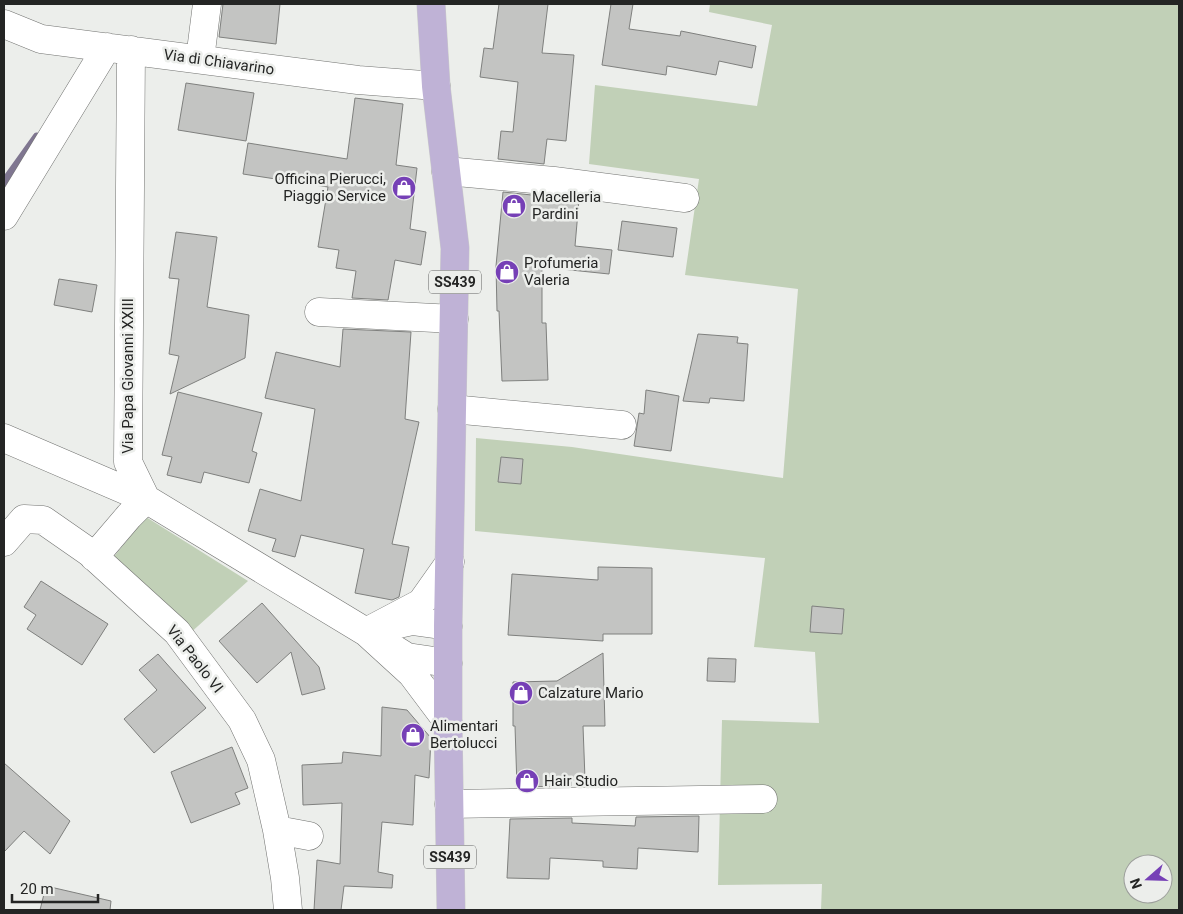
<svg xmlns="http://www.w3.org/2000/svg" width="1183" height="914" viewBox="0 0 1183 914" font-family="Roboto,sans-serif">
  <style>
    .green { fill: #c1d0b7; fill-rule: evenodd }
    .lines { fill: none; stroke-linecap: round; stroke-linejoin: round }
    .stream { stroke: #7f7690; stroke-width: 9 }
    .building { fill: #c3c4c2; stroke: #7f807e }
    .minor-casing { stroke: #727371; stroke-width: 29 }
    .major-casing { stroke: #cacbca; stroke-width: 29 }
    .minor { stroke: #fff; stroke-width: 28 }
    .major { stroke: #bfb2d6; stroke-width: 28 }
    .labels { text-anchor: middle; stroke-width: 5; stroke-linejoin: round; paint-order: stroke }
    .shield { fill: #eceeeb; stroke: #606160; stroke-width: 1 }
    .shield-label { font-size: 14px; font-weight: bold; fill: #242524 }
    .street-label { font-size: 15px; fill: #242524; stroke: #eceeeb }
    .poi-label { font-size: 15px; fill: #242524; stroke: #eceeeb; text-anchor: start }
  </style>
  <rect width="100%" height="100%" fill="#eceeeb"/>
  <path class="green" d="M710,4h469v906h-358l1,-26 -104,1 4,-165 97,3 -4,-71 -61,-5 11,-89 -290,-27 1,-93 96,9 211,31 15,-189 -113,-14 14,-96 -110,-15 6,-79 162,21 15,-81 -63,-13zM1133,864h30v30h-30z
    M146,517l102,64 -60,54 -80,-71z"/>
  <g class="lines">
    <path class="stream" d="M4,183l33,-46"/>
  </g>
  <path class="building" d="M223,4h57l-4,40 -57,-7z
    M499,4h49l-6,49 32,2 -8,86 -19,-2 -3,25 -46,-5 3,-28 12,1 5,-50 -38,-5 4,-29 9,1z
    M611,4h22l-4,25 51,7 1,-5 75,15 -4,22 -33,-7 -3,14 -49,-9 -1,9 -64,-10z
    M186,83l68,10 -8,48 -68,-11z
    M355,98l48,6 -7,61 21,3 -7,61 16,3 -5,33 -26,-5 -7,40 -36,-2 4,-27 -20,-3 3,-18 -21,-3 10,-60 -85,-13 5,-31 99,16z
    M503,192l76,8 -4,46 37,4 -3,24 -67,-7v56h4l2,57 -46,1 -3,-70h-2l-1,-45z
    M622,221l55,7 -4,29 -55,-7z
    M176,232l41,5 -10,70 42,8 -4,43 -75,36 9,-38 -10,-2 10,-75 -10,-1z
    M59,279l38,6 -5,27 -38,-7z
    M343,329l68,3 -6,87 14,3 -27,122 17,3 -10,50 -7,3 -37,-7 9,-44 -63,-14 -6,22 -23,-6 4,-12 -28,-8 12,-42 41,12 14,-92 -50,-11 11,-46 64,15z
    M698,334l40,3 -1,6 11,1 -4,57 -34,-3 -1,5 -26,-2z
    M646,390l33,6 -8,55 -37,-5 5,-33 5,1z
    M178,392l84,21 -10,38 5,2 -8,30 -45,-11 -3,11 -34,-8 5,-18 -10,-2z
    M501,457l22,2 -2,25 -23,-2z
    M598,567l54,1v66h-49v7l-95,-6 4,-61 86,6z
    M41,581l67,43 -26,41 -55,-36 9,-14 -12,-8z
    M262,603l57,64 6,22 -23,6 -11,-43 -34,31 -38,-42z
    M812,606l32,3 -2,25 -32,-2z
    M603,653l2,73h-22l2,53 -14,1v6l-54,1 -2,-61h-2v-44l44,-1z
    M158,654l48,54 -52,45 -30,-34 33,-29 -18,-20z
    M708,658l28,1 -1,23 -28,-1z
    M382,707l25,3 24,28 -2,40 -14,-3 -2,50 -31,-3 -4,50 15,3 -1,13 -48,-2 -3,24h-27l3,-50 23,4 2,-61 -39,2 -1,-40 40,-2 1,-11 38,4z
    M232,747l16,41 -13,5 5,11 -49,19 -20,-51z
    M4,763l66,58 -20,33 -26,-23 -20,21z
    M699,816l-1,36 -60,-4 -1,21 -34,-2v-6l-53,-3 -1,21 -42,-1 3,-59 62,-1v5l63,3 1,-9z
    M46,886l65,15 -1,9h-70z"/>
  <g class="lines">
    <g class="minor-casing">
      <path id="minor" d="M4,24l37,15 317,41 78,6
        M131,50l-3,412 18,37 220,133 46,42 36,48
        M200,59l7,-55
        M446,171l108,10 131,17
        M4,216l103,-169
        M319,312l135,7
        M452,409l170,16
        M4,438l142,61 -17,17 -35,41
        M4,542l20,-23 19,1 46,32 88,80 65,88 19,40 16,70 32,6
        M389,626l23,-5 36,5
        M366,632l55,-29 29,-41
        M391,647l16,10 41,6
        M449,804l314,-5
        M277,830l8,48 3,32"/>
    </g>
    <g class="major-casing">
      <path id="major" d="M431,4l5,82 19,162 -7,378v96l3,188"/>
    </g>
    <use href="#minor" class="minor"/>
    <use href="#major" class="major"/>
  </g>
  <defs>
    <g id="shop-disc" transform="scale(1.25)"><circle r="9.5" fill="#7640b6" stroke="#eceeeb"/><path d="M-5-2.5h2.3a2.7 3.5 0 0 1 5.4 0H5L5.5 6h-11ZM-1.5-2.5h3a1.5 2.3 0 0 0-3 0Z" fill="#fff"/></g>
  </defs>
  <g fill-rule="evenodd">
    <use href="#shop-disc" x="404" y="188"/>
    <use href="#shop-disc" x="514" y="206"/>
    <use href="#shop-disc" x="507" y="272"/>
    <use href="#shop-disc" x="521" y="693"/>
    <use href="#shop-disc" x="413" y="735"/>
    <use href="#shop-disc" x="527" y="781"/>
  </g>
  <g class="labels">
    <g class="shield">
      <rect x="429" y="270.5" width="52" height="23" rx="4"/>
      <rect x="424" y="845.5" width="52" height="23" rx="4"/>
    </g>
    <g class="shield-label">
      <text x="455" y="287">SS439</text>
      <text x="450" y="862">SS439</text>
    </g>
    <g class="street-label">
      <text transform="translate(219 62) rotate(8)" y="5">Via di Chiavarino</text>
      <text transform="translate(128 376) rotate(-90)" y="5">Via Papa Giovanni XXIII</text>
      <text transform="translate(195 659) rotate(52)" y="5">Via Paolo VI</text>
    </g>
    <g class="poi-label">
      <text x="386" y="184" text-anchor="end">Officina Pierucci,<tspan x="386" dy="17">Piaggio Service</tspan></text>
      <text x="532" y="202">Macelleria<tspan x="532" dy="17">Pardini</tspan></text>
      <text x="524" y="268">Profumeria<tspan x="524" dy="17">Valeria</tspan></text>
      <text x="538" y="698">Calzature Mario</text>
      <text x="430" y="731">Alimentari<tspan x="430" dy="17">Bertolucci</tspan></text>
      <text x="544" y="786">Hair Studio</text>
    </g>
  </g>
  <rect width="1183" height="914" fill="none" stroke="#242524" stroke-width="10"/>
  <g transform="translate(1148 879) rotate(250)"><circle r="24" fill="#eceeeb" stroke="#9c9e9b"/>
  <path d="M0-4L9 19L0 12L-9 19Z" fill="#7640b6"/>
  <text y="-8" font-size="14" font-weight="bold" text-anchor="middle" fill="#242524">N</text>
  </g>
  <path d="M12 894v8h86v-8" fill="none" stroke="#242524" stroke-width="2.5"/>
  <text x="20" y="894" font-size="15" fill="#242524" stroke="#eceeeb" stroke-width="4" paint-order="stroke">20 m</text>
</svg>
